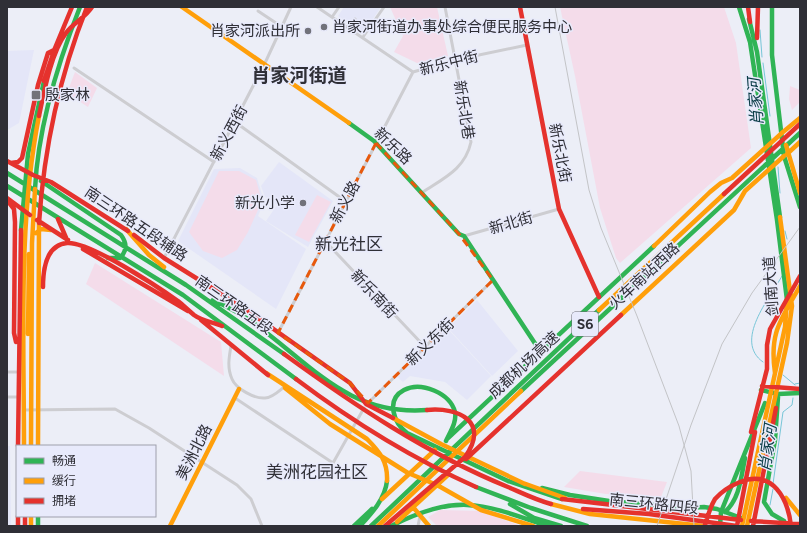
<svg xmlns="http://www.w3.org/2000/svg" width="807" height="533" viewBox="0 0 807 533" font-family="Figtree,'Noto Sans SC',sans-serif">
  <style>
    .built { fill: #e4e6f8 }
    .green { fill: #f4dcea }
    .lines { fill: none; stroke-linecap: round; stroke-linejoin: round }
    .stream { stroke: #78c6d8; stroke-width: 1 }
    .street { stroke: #cdcdd1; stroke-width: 3 }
    .fast { stroke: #30b455; stroke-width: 4.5 }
    .slow { stroke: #ff9f0a; stroke-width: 4.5 }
    .jam { stroke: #e5322d; stroke-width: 4.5 }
    .rail { stroke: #c3c4c7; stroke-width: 1 }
    .marked { fill: none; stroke: #e8590c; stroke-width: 3; stroke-dasharray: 8 5; stroke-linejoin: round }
    .poi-dot { fill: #71727a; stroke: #e8eafb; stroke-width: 1.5 }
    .labels { text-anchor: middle; stroke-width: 3; stroke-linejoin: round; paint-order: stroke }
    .shield { fill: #e8eafb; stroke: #666771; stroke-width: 1 }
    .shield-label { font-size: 14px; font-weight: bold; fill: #2f2f36 }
    .poi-label { font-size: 15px; fill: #2f2f36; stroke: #e8eafb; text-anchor: start }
    .street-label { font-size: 15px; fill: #2f2f36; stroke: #e8eafb }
    .water-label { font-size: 16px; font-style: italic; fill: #0b3e47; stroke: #e8eafb }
    .quarter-label { font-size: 17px; fill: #2f2f36; stroke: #e8eafb }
    .district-label { font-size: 19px; font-weight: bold; fill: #2f2f36; stroke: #e8eafb }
  </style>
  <rect width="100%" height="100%" fill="#eceef7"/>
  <path class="built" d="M344,7h37l-17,25 -26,-16z
    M34,50l-15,73 -12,7v-79z
    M279,162l54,39 -25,46 -42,-26 11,-16 -12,-8 -4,-11z
    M240,168l17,10 7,23 -6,15 48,33 -30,60 -98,-68 36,-72z
    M477,300l41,51 -26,25 -44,-48z
    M447,328l44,48 -24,24 -22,-18 -35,-6 -7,6 -6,-5z
    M7,446h3l1,80h-4z"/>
  <path class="green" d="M390,7h47l11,49 -31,7 -23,-11 9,-16z
    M560,7h164l12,36 15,105 -131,115 -4,-5 -16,-50 -25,-132z
    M75,72l22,16 -9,19 -21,-14z
    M790,86l10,4v12l-8,8 -3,-11z
    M219,171h20l17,9 6,21 -14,31 -11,18 -15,8 -19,-7 -14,-19z
    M317,195l14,7 -22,40 -14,-7z
    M95,263l126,79 3,34 -138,-92z
    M580,471l87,11 -6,15 -55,-3 -42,-7z
    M440,510l39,1 42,15h-84l-9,-9z"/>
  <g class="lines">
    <path class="stream" d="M760,30l2,27
      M763,63l7,53
      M778,167l2,26
      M785,231l2,8
      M763,362c-30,-21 7,-64 19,-86
      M783,375l12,10
      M795,384l5,-1
      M773,484l10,-72 9,-7 1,-7
      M770,505l3,-16"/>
    <path class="street" d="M317,7l96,65
      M258,11l24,16
      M332,17l7,-10
      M348,28l7,-9
      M363,37l21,-30
      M74,68l140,94
      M413,72l42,-12 72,-15
      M235,122l110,79
      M423,192c21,-14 42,-23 48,-50l-26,-135
      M464,236l95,-27
      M324,240l101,107
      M164,258l101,-195 26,-56
      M278,333l135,-261
      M231,346c-2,11 -4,22 1,33 4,10 23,20 33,19 7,0 14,-7 19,-11
      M7,372h11
      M7,397h11
      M235,398l98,65 31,-55
      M367,404l126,-124
      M24,410l91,-1 34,19 88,57 14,14 11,27
      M418,526l2,-10"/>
    <path class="fast" d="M739,7l11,35 27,178 10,80
      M772,7v48l12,101 16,51
      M749,19l8,33 23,165
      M349,123l25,18 85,93 5,2 76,115
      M7,173l179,112 98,69
      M41,181l80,54c6,8 6,16 -1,23h-12
      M7,186l176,109 113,84
      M35,189c3,-62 22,-124 45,-182
      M21,230l7,-76 16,-73
      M213,300c15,7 29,14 42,24 58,42 94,92 172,86
      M761,390l17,4 22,-1
      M521,391l279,-258
      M778,397l-3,43 -11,62 8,12 12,7
      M448,438l206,-192
      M446,441c4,-9 11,-19 9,-29 -5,-19 -34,-31 -51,-22 -19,10 -10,33 3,43l101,48 54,18
      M476,487l55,21 56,18
      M542,488l28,7 39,6 78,7 17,-1 13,2 24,9
      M510,504l24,14 27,8
      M725,512c15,-14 16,-35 20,-54
      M38,516v10
      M354,526l18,-17
      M360,526c12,-13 25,-27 27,-45
      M371,526l228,-216
      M391,526c67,-33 90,-23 156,0
      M720,526l1,-14 44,-109"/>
    <path class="slow" d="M182,7l167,116
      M783,132l17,-14
      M786,145l14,48
      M787,154l13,-12
      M126,229l23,26 15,12
      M36,233l5,-4 10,1
      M654,246l56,-54 11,-9 11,-5 51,-46
      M599,310l125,-116
      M621,315l113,-105 11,-19 39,-35
      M28,334l1,-80
      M266,373l101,66c13,13 21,23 20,42
      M775,373c-6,-41 6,-53 25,-87
      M285,388l45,36 78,49 29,12 44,25 52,16
      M393,418l48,26 84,40
      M24,446c0,-107 -6,-225 15,-330
      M31,446l1,-203 3,-54
      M38,446l1,-223
      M523,483l42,15
      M786,498l14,17
      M382,499l53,-49
      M551,504l39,10 114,12
      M413,507l16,19
      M31,516v10
      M397,522l52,-48
      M170,526l69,-137
      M378,526l143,-135
      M742,526l43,-199 2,-27
      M747,526l40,-183 5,-37 -12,-89"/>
    <path class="jam" d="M520,7l39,202 40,88
      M748,7l2,15
      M757,38l1,-31
      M44,81l11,-33 17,-41
      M39,116c5,-24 12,-63 27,-83 7,-10 19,-15 26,-26
      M7,161l26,14 18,7 77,49
      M11,163l7,-1 4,-4 16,-73 10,-32 6,-3
      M724,194l76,-70
      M7,198l23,17
      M7,200l7,9 1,13 -1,111 2,9
      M58,219l9,21
      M37,220l31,20
      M39,223c5,-75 20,-146 48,-216
      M134,235l30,23 77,48 109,77 16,21 27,14
      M83,249l105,62
      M43,287c0,-16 2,-42 24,-44 22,-2 91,44 111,58 5,4 10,9 16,14 8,6 19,7 28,11
      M201,320l67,55
      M284,354c70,51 143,100 224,133 14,6 28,13 43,17
      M296,379c57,43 115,79 180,108
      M762,386l38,3
      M751,432l16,-63v-24l3,-16 30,-53
      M18,446l3,-216
      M466,459l155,-144
      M562,499l179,21
      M583,509l66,5 88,12
      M18,516v10
      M25,516v10
      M751,521l49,3
      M705,525c3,-9 5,-18 10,-26 7,-8 15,-13 25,-17 33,-13 48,17 51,44
      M385,526l80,-69c25,-35 -6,-50 -38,-47
      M737,526l18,-94
      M753,526l23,-118"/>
    <path class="rail" d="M555,7l34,183 12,38 36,88 42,110 12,45 3,55
      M657,526l34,-101 31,-81 30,-51 48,-66"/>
  </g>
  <path class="marked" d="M376,143l83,91 34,46 -125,123 -18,-20 -72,-50z"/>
  <g class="poi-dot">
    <circle cx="324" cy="27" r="4"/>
    <circle cx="308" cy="31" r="4"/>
    <rect x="31" y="90" width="10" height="10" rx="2"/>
    <circle cx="303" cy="203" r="4"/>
  </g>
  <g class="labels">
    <rect class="shield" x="572" y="312" width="26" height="24" rx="3"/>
    <g class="shield-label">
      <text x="585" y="329">S6</text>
    </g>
    <g class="poi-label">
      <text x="332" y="32">肖家河街道办事处综合便民服务中心</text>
      <text x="300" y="36" text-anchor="end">肖家河派出所</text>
      <text x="45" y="100">殷家林</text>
      <text x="295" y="208" text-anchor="end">新光小学</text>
    </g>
    <g class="street-label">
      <text transform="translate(449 63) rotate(-14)" y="5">新乐中街</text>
      <text transform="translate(464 110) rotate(81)" y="5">新乐北巷</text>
      <text transform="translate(229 133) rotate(-62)" y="5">新义西街</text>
      <text transform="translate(393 146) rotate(44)" y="5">新乐路</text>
      <text transform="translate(560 153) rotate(79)" y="5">新乐北街</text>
      <text transform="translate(345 202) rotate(-62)" y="5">新义路</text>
      <text transform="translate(511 223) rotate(-16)" y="5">新北街</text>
      <text transform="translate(136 224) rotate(34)" y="5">南三环路五段辅路</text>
      <text transform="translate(644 276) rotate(-43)" y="5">火车南站西路</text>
      <text transform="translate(771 286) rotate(-94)" y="5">剑南大道</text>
      <text transform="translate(374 294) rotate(47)" y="5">新乐南街</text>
      <text transform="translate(234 305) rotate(35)" y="5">南三环路五段</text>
      <text transform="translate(430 342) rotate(-44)" y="5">新义东街</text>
      <text transform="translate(524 365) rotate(-43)" y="5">成都机场高速</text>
      <text transform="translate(194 452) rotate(-63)" y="5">美洲北路</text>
      <text transform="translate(654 504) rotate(6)" y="5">南三环路四段</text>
    </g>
    <g class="water-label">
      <text transform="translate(755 102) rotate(-94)" y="6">肖家河</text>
      <text transform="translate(767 448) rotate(-82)" y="6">肖家河</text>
    </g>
    <g class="quarter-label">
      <text x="349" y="250">新光社区</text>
      <text x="317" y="478">美洲花园社区</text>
    </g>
    <g class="district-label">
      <text x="299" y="82">肖家河街道</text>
    </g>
  </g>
  <rect width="807" height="533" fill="none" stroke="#2f2f36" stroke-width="16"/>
  <rect x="16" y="445" width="140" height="72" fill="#e8eafb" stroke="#9e9fac"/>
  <rect x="24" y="458" width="20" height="6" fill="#30b455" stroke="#9e9fac"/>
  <text x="52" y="465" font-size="12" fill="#2f2f36">畅通</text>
  <rect x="24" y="478" width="20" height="6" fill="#ff9f0a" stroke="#9e9fac"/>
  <text x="52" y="485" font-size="12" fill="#2f2f36">缓行</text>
  <rect x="24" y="498" width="20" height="6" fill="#e5322d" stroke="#9e9fac"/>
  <text x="52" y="505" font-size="12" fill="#2f2f36">拥堵</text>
</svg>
